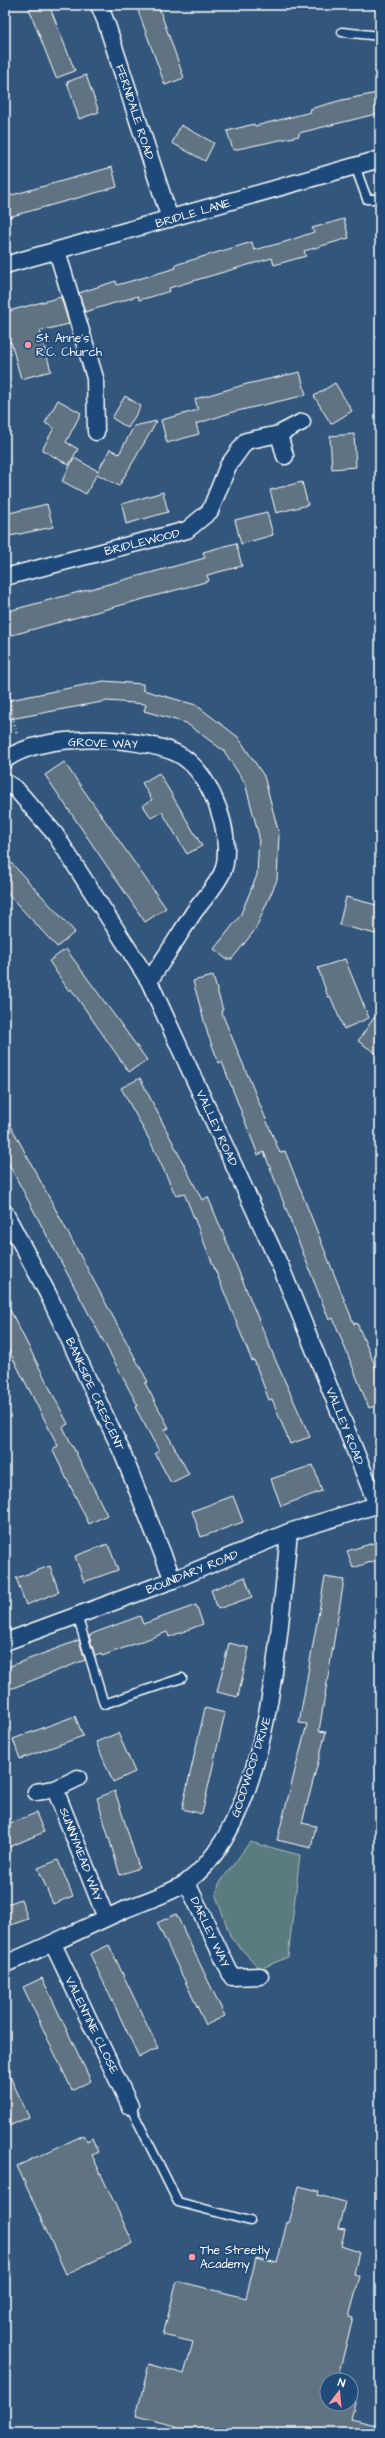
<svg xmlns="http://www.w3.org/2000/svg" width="385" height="2438" viewBox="0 0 385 2438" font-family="'Architects Daughter',sans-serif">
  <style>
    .green { fill: #5a7b7f; stroke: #acbdbf }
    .building { fill: #607382; stroke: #fff }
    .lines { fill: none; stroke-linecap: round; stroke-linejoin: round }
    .lane-casing { stroke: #fff; stroke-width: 11 }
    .street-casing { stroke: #fff; stroke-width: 19 }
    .path { stroke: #fff; stroke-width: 2.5; stroke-dasharray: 1 3; stroke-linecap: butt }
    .lane { stroke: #1f4a7a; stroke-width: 8 }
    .street { stroke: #1f4a7a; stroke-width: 16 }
    .poi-dot { fill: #ff9aa2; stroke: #1f4a7a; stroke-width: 1.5 }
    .labels { text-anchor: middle; stroke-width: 3.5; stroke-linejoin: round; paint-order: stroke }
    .street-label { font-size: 12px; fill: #fff; stroke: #1f4a7a }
    .poi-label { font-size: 12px; fill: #fff; stroke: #1f4a7a; text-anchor: start }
  </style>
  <rect width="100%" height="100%" fill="#32567c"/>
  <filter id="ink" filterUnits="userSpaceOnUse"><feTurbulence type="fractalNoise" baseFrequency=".025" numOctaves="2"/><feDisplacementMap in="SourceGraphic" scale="8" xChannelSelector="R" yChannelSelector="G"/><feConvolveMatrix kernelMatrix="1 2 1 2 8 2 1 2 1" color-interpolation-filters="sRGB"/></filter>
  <g filter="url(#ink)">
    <path class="green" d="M250,1842l50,13 -12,102 -28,12 -29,-31 -15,-42 3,-12z
      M377,2142h3v141z"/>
    <path class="building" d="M41,5h8l26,66 -19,7 -27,-69z
      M136,5h22l26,73 -19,7z
      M86,75l13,37 -20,7 -12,-37z
      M377,93l3,20 -81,20v3l-66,14 -6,-19 27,-7 1,2 56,-14 -1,-3 32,-9z
      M181,125l33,18 -9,18 -33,-18z
      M112,167l5,20 -112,31v-21z
      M344,219l5,19 -45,13 2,5 -32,9 -2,-7 -103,30 1,3 -16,5 -15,4 -1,-4 -53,16 -6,-19 6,-2 31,-10 1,4 32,-9 27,-8 -1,-3 77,-23 2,8 31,-8 29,-10 -2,-4z
      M61,297l8,27 -29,7 11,40 -30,8 -10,-37 -6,1v-31z
      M300,372l6,23 -73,17 -37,12 3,10 -32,9 -6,-23 37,-10 -3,-11 52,-15z
      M335,383l17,28 -21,13 -17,-28z
      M125,396l16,10 -13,22 -16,-10z
      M58,400l23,13 -15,29 12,7 -9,16 -27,-15 12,-22 -9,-5z
      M157,421l-38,65 -22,-12 -11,20 -24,-13 12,-23 24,13 12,-22 9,5 15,-28z
      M354,434l2,33 -24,2 -2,-33z
      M302,482l6,23 -32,8 -6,-23z
      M163,492l5,20 -42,12 -4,-20z
      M47,504l6,23 -48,10v-23z
      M267,512l6,23 -32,9 -6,-24z
      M236,543l6,23 -35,9 2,6 -204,56v-25l200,-54 -2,-6z
      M104,681l39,3v6l53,15 42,32 26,39 15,58 -2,46 -22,50 -23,29h-6l-12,-10 26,-33 17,-41 2,-39 -14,-53 -21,-32 -38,-28 -42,-12 2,-7 -39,-3 -102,19v-19z
      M64,762l102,146 -21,14 -100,-147z
      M159,773l43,73 -15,8 -25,-42 -11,6 -8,-13 9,-5 -10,-17z
      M5,856l70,76 -18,15 -52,-56z
      M346,897l34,9v29l-41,-10z
      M66,949l81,111 -18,12 -58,-83 -2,2 -20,-30z
      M345,959l24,59 -25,11 -14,-33 -2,1 -10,-29z
      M213,976l10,34 -2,1 59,142 5,-2 69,173 3,-1 23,54v27l-11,4 -36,-90 -4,2 -65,-168 -6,3 -36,-93 -3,1 -11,-28 -15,-54z
      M380,1009v47l-22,-15z
      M140,1078l62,122 6,-3 67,162 35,78 -20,7 -18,-45 -3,1 -15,-40 -2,1 -68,-168 -8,3 -26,-55 -29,-53z
      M5,1115l143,267 -3,1 24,45 -4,2 24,44 -18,9 -16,-30 4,-2 -24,-44 3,-1 -133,-249z
      M5,1300l63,124 -5,3 44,88 -18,9 -37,-75 6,-3 -53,-103z
      M313,1465l9,26 -41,15 -10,-27z
      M233,1496l10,26 -42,15 -9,-26z
      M380,1541v18l-27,9 -6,-17z
      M108,1544l10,26 -34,12 -9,-26z
      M50,1566l9,26 -33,13 -10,-27z
      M245,1577l7,20 -34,12 -7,-19z
      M325,1577l19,3 -25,151 7,1 -24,91 14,3 -5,22 -34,-8 30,-116 -8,-1z
      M196,1605l7,19 -34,13 -2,-5 -65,24 -1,-2 -6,2 -6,-20 5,-3 46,-17 3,8z
      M79,1640l6,20 -80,31v-23z
      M229,1643l20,5 -11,49 -21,-5z
      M205,1708l20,5 -23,101 -20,-5z
      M75,1716l8,20 -63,23 -7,-20z
      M118,1733l17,39 -22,10 -17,-40z
      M115,1791l24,77 -19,7 -23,-77z
      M36,1813l8,19 -39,17v-24z
      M58,1860l15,36 -20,8 -15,-36z
      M21,1899l7,20 -23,8v-22z
      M176,1914l49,102 -19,9 -49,-102z
      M109,1945l49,103 -19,9 -49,-103z
      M42,1978l49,103 -19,9 -49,-103z
      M5,2066l24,51 -20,9 -4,-9z
      M84,2135l3,6 5,-3 6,14 -6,3 41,88 -67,31 -49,-108z
      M299,2186l20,5 -1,4 27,7 -7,27 7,1 -4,16 18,6 -5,22 6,2 -11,41 4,1 -16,62h-10v24h24v-10l6,1 -6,24 29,7v7h-206l2,-7 -40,-10 13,-52 35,10 9,-32 -30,-7 14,-54 69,17 10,-40 21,5 10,-41 2,1z"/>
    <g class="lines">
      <g class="lane-casing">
        <path id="lane" d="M342,32l38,4
          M355,166l12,33h13
          M77,1615l27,89 78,-26
          M130,2106l48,96 72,19"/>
      </g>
      <g class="street-casing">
        <path id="street" d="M99,5l7,17 64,197
          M57,251l38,127 1,54
          M5,265l375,-106
          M279,434l6,22
          M5,577l182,-47 23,-19 18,-45 18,-25 33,-7 23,-12
          M5,760c35,-28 132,-24 171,-7 30,14 50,64 50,96 0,6 -1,18 -4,24 -6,13 -19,27 -28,39 -15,23 -29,46 -45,69
          M5,782l11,7 39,45 94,147 133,289 95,235
          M5,1213l43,81 74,158 51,128
          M5,1642l168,-62 116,-48 91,-28
          M55,1789l51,129
          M36,1792l19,-3 23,-11
          M187,1883l45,94 28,-1
          M53,1944l77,162
          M5,1964c41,-17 81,-37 121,-55 17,-7 48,-17 61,-27 84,-62 92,-253 102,-350"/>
      </g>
      <path class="path" d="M5,657l6,52 6,27"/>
      <use href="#lane" class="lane"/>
      <use href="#street" class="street"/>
    </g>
  </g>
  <g class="poi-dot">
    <circle cx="28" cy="345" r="4"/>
    <circle cx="192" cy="2257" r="4"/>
  </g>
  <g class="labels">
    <g class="street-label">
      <text transform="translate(135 112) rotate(72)" y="4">FERNDALE ROAD</text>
      <text transform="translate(193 213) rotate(-16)" y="4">BRIDLE LANE</text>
      <text transform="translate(142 542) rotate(-14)" y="4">BRIDLEWOOD</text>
      <text transform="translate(103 743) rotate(2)" y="4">GROVE WAY</text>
      <text transform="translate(217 1128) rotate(65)" y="4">VALLEY ROAD</text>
      <text transform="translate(95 1394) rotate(65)" y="4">BANKSIDE CRESCENT</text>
      <text transform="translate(345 1426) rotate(68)" y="4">VALLEY ROAD</text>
      <text transform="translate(192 1572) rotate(-22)" y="4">BOUNDARY ROAD</text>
      <text transform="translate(251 1767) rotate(-72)" y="4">GOODWOOD DRIVE</text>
      <text transform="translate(81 1854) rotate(69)" y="4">SUNNYMEAD WAY</text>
      <text transform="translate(210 1932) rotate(65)" y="4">DARLEY WAY</text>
      <text transform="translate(92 2025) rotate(64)" y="4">VALENTINE CLOSE</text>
    </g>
    <g class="poi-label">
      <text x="36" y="342">St. Anne's<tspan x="36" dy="14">R.C. Church</tspan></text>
      <text x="200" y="2254">The Streetly<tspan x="200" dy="14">Academy</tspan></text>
    </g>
  </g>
  <rect width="385" height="2438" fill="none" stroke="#1f4a7a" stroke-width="20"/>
  <rect x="10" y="10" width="365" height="2418" fill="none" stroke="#fff" stroke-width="1.5" filter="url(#ink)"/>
  <g transform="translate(339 2392) rotate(16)"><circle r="19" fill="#1f4a7a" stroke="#7992af"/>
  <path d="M0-3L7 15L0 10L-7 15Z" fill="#ff9aa2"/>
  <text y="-6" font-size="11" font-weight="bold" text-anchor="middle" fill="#ffffff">N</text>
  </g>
</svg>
